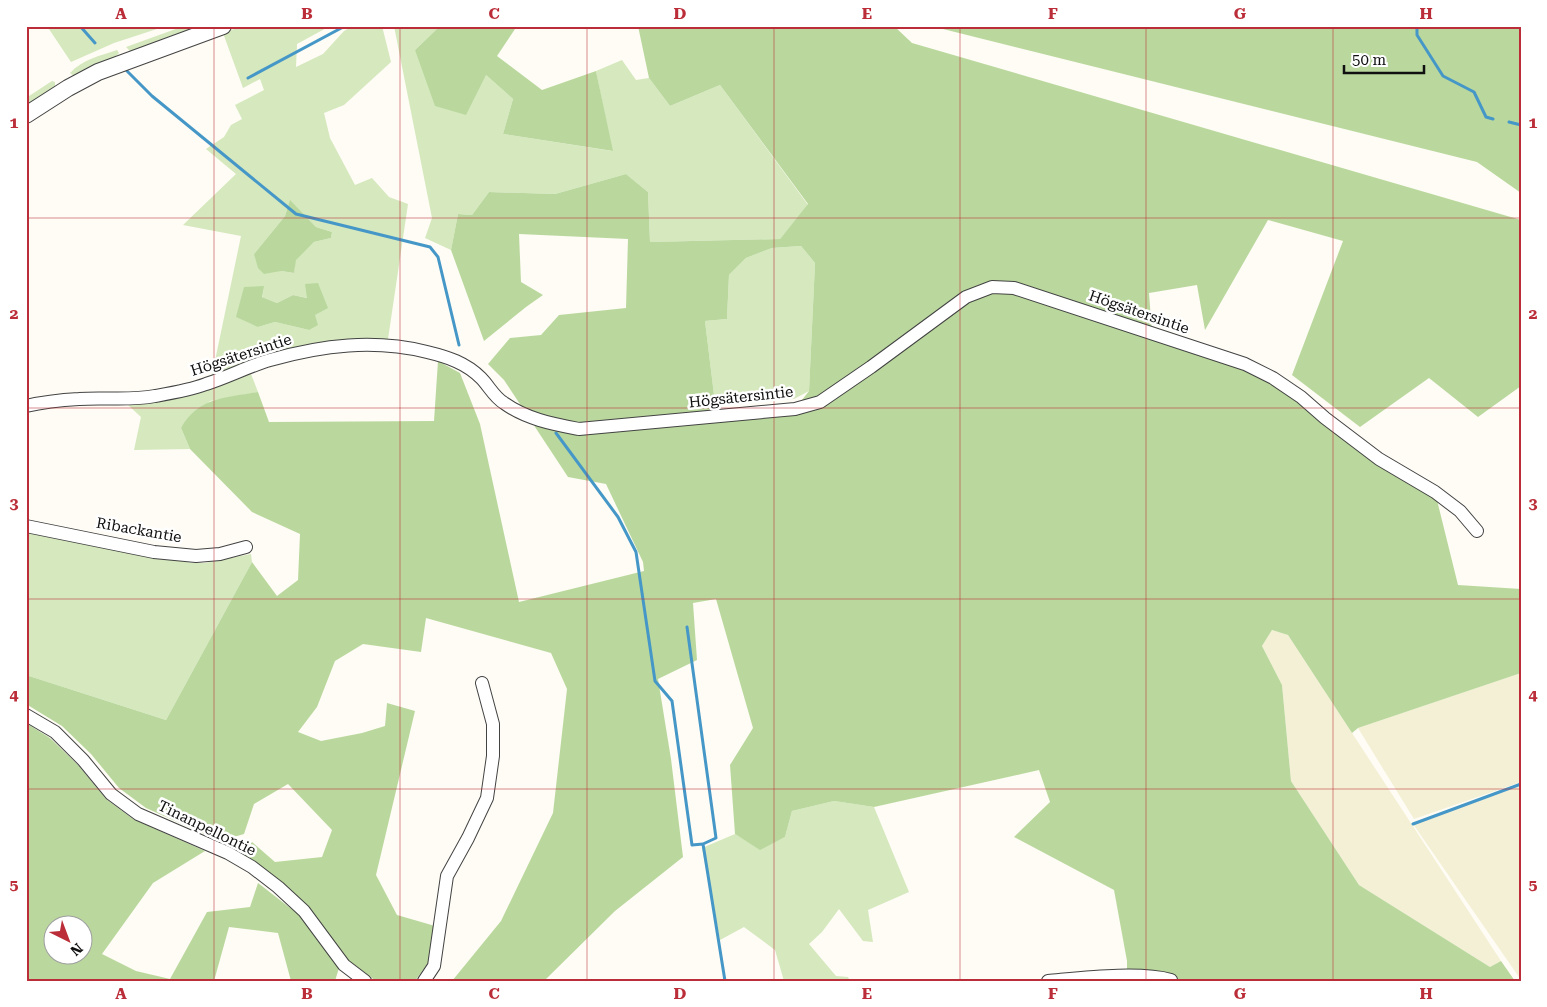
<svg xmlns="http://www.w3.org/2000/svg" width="1547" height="1007" viewBox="0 0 1547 1007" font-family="'Roboto Serif',serif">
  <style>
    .farmland { fill: #f4f0d5 }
    .green { fill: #d5e8be; fill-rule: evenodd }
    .forest { fill: #bad89e; fill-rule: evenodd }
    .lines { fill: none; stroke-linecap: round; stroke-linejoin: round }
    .stream { stroke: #4597c7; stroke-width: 3 }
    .minor-casing { stroke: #434343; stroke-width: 14 }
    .tertiary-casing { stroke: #434343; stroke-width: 18 }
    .minor { stroke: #fff; stroke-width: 12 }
    .tertiary { stroke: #fff; stroke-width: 16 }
    .grid { fill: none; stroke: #bb2e39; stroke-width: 1; stroke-opacity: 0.55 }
    .labels { text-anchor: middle; stroke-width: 5; stroke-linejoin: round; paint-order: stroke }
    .street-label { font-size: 15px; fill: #101010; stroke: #fff }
    .neatline { fill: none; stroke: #bb2e39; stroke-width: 2 }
    .grid-label { font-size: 16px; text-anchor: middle; font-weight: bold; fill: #bb2e39 }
  </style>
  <rect width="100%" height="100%" fill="#fefcf4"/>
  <path class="farmland" d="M1272,630l16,5 213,326 -11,6 -131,-82 -68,-104 -9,-96 -20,-39z
    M1521,673v109l-107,37 -56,-91z
    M1521,786v194l-108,-156z"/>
  <path class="green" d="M47,26h119l-52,17 -43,19z
    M184,26h22l-75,26 -5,-5z
    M243,26h87l-33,18 -1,23 27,-13 21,-23 9,-5h29l9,36 -47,43 -20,8 6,25 25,47 17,-7 17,19 19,7 -20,135 -32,1 -145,40 30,-144 -58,-11 53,-51 -30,-25 18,-12 7,-12 11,-6 -7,-14 29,-15 -4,-11 -17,9 -20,-55zM290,201l26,26 16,5 -1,6 -17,4 -19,18 -1,13 -13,-2 -27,-17 31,-38zM264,286l-2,11 15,6 16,-8 15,3 1,32 -34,-8 -17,5z
    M394,26h46l-25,24 71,25 27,24 -10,35 109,17 -16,-80 26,-11 14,20 13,-2 21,28 50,-21 88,120 -28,34 -130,3 -2,-50 -22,-18 -71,20 -66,-2 -17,23 -14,-1 -7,36 -26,-12 7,-20z
    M117,50l2,3 -6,6 -39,17 -4,-3c11,-13 32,-18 47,-23z
    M52,81l3,1v5l-29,20v-9z
    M801,246l14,17 -6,128 -15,8 -79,4 -10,-82 22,-2 2,-44 17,-17 26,-10z
    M251,374l7,18 -48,9 -29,27 9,21 -56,1 7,-33 -14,-13 79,-15z
    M26,531l43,10 123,22h13l46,-9 1,8 -86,158 -140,-45z
    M834,801l40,6 35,85 -41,18 5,32 -10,-1 -24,-32 -17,23 -13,12 27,32 12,1 2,4h-66l-9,-31 -31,-23 -24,13 -18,-92 33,-14 25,15 25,-12 7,-26z"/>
  <path class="forest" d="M440,26h77l-20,30 45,34 54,-19 17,80 -110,-17 10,-35 -27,-24 -20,40 -31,-9 -20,-56z
    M638,26h256l18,17 609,177v166l-43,31 -49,-39 -69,49 -68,-52 51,-134 -75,-21 -63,110 -8,-45 -48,8 3,40 93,31 190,128 23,93 63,4v84l-163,55 -6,5 -64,-98 -16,-5 -10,16 20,39 9,96 68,104 131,82 11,-6 14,20h-388v-20l-13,-71 -100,-53 36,-35 -11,-32 -165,37 -40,-6 -42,10 -7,26 -25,13 -25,-16 -5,-69 23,-37 -37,-129 -23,4 4,57 -39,19 13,80 12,98 -68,54 -71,70h-92l49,-60 52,-108 14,-124 -16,-36 -125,-35 -5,34 -58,-8 -28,17 -18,46 -19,25 23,9 41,-8 23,-7 2,-23 28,8 -39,164 21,40 38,11 -7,37 -13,18h-39l-28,-21 -50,-63 -26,-23 -31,-19 11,-13 23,20 47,-5 10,-27 -44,-46 -34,20 -10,30 -24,7 -74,-33 -27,-20 -28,-34 -29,-28 -36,-22v-29l140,45 86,-158 25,34 21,-16 2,-46 -48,-22 -62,-63 -9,-21c18,-31 44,-30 77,-36l11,30 165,-1 4,-60 22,12 20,51 39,178 125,-31 -1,-9 -37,-78 -38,-7 -64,-97 -16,-16 22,-26 31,-3 18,-20 67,-7 2,-69 -109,-5 2,48 22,13 -17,12 -42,34 -33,-91 7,-36 14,1 17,-23 66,2 71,-20 22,18 2,50 130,-3 28,-35 -88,-119 -50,21 -21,-28zM801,246l14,17 -6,128 -14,18 -75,7 -5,-13 -10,-82 22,-2 2,-44 17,-17 26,-10z
    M931,26h590v167l-44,-31z
    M290,200l26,27 16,5 -1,6 -17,4 -18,18 -2,13 -13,-2 -17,3 -6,-6 -4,-14 31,-38z
    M318,283l10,25 -13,7 3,10 -9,5 -34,-8 -17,5 -22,-10 8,-30 20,-1 -2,11 15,6 16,-8 14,3 -2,-14z
    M26,723l24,15 28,27 28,34 27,20 72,32 -52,32 -51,71 34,17 34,8 37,-67 43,-5 8,-24 40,31 41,54 -4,13h-44l-13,-48 -49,-6 -15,54h-188zM52,924h30v30h-30z"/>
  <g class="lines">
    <path class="stream" d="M80,26l15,17
      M1417,26v9l26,41 31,16 12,25 7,2
      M126,70l26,26 144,118 134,33 8,10 21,88
      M248,78l97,-52
      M1509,122l12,3
      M556,433l62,84 18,35 19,129 17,20 20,144 11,-1 22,137
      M687,627l29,211 -13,6
      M1413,824l108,-40"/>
    <g class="minor-casing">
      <path id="minor" d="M26,406c17,-4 35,-6 53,-7 25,-2 51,2 76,-3 17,-3 35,-6 51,-12 22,-7 43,-18 64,-24 53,-15 104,-21 157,-8 21,5 39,11 54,26 8,8 13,19 23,25 22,16 49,21 75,26l216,-20 25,-7 51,-35 95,-70 26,-10 22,1 231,76 28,14 28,19 24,21 54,41 56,33 25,19 17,20
        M26,526l128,26 42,4 24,-2 26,-7
        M26,715l29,17 28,28 28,34 27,20 90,39 24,14 26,20 26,24 40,54 21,16
        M424,981l10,-15 13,-90 21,-38 19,-40 6,-42v-32l-11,-41
        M1048,981c34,-3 91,-10 123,-1"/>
    </g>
    <g class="tertiary-casing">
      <path id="tertiary" d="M26,115l42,-27 30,-16 125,-46"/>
    </g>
    <use href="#minor" class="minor"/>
    <use href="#tertiary" class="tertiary"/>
  </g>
  <path class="grid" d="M214,26v955M400,26v955M587,26v955M774,26v955M960,26v955M1146,26v955M1333,26v955M26,218h1495M26,408h1495M26,599h1495M26,789h1495"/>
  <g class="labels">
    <g class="street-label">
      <text transform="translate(1139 312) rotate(19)" y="5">Högsätersintie</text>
      <text transform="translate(241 355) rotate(-18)" y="5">Högsätersintie</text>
      <text transform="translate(741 397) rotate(-6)" y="5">Högsätersintie</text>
      <text transform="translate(139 530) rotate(10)" y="5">Ribackantie</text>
      <text transform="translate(207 828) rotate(26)" y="5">Tinanpellontie</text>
    </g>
  </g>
  <rect width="1547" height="1007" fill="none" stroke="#ffffff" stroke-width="55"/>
  <g transform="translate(68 940) rotate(138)"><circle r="24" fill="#ffffff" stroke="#9f9f9f"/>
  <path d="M0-4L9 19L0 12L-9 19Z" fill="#bb2e39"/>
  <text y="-8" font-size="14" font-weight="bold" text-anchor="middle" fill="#101010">N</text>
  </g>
  <path d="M1344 65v8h80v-8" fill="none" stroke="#101010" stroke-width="2.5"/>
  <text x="1352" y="65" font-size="15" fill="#101010" stroke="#ffffff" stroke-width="4" paint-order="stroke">50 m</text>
  <rect x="28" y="28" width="1492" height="952" class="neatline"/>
  <g class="grid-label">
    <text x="121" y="19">A</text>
    <text x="307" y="19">B</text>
    <text x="494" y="19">C</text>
    <text x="680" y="19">D</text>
    <text x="867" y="19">E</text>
    <text x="1053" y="19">F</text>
    <text x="1240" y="19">G</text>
    <text x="1426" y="19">H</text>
    <text x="14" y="128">1</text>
    <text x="1533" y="128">1</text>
    <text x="14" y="319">2</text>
    <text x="1533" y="319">2</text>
    <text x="14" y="509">3</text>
    <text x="1533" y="509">3</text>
    <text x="14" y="700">4</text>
    <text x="1533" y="700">4</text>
    <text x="14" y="890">5</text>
    <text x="1533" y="890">5</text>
    <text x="121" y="999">A</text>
    <text x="307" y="999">B</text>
    <text x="494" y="999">C</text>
    <text x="680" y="999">D</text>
    <text x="867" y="999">E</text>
    <text x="1053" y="999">F</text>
    <text x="1240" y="999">G</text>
    <text x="1426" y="999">H</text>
  </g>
</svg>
